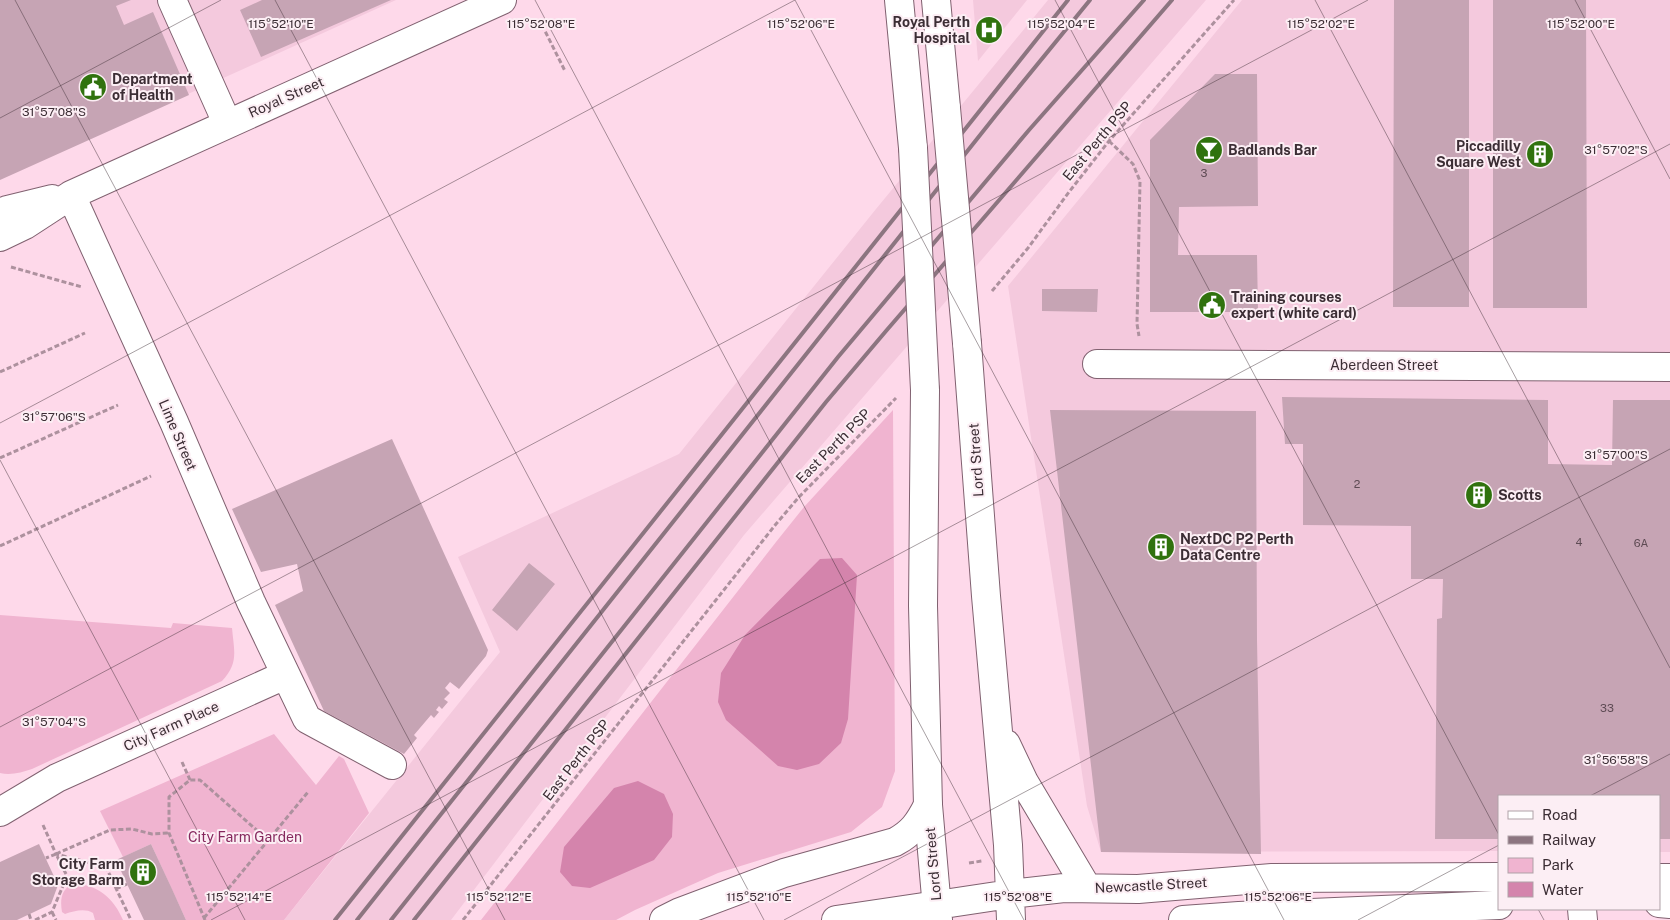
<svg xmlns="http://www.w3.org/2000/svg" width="1670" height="920" viewBox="0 0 1670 920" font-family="'Public Sans',sans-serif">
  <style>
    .built { fill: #f4c9dd }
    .green { fill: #f0b4d0 }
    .water { fill: #d484ac }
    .building { fill: #c6a4b4 }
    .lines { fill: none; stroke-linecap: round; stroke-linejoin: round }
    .minor-casing { stroke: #806170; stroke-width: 30 }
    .major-casing { stroke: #806170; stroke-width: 30 }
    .highway-casing { stroke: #806170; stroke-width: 30 }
    .path { stroke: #ad919e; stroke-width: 3; stroke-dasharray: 5 2.5; stroke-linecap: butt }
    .minor { stroke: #fff; stroke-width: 28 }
    .major { stroke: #fff; stroke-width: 28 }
    .highway { stroke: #fff; stroke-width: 28 }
    .rail { stroke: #8c7580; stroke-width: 4 }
    .major-bridge-casing { stroke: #806170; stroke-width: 30; stroke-linecap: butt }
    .major-bridge { stroke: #fff; stroke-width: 28 }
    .ticks { fill: none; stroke: #3b2d34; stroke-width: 1; stroke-opacity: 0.45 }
    .labels { text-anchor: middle; stroke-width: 4; stroke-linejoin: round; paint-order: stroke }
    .number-label { font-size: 11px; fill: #5e4b54 }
    .poi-label { font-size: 14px; font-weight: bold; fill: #3b2d34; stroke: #fceef4; text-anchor: start }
    .street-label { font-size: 14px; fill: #3b2d34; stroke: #fceef4 }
    .park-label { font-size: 14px; fill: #86285e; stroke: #fceef4 }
    .ticks-label { font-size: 12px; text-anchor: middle; fill: #3b2d34; stroke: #fceef4; stroke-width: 4; stroke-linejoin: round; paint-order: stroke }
  </style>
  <rect width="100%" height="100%" fill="#fed9ea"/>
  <path class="built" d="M0,0h396l-396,179z
    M973,0h54l-49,61z
    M1048,0h158l-462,535 -293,385h-167l216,-268 -42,-95 221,-103 197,-245z
    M1242,0h428v852h-11v-56h-160v55l-398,1 -14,-46 -79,-520z"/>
  <path class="green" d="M893,410l2,361 -13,36 -31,25 -133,41 -83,37 -19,10h-135l295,-378 28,-35z
    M0,615l171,13 2,-5 59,5c2,23 7,35 -10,53l-190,88c-10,3 -21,7 -32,4z
    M274,734l42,51 23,-29 5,3 25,54 -85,107h-98l-35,-76 -28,13 -23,-46z
    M72,884c24,-1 42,14 51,36h-28l-2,-7c-8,-5 -19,-2 -28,1l-3,-2c-2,-12 -1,-22 10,-28z"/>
  <path class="water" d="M842,558l15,17 -9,144 -7,24 -22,21 -22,6 -19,-4 -52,-46 -8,-18 3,-29 24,-38 75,-76z
    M638,781l26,13 9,20 -1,23 -18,23 -64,28 -18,-2 -12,-14 4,-25 50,-59z"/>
  <path class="building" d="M0,0h131l-15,6 8,19 29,-13 36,83 -189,85z
    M262,0h129l-130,57 -21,-47z
    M1394,0h75v307h-76z
    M1493,0h93l1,308h-94z
    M1215,74h42l1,132 -79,1 -1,48h79l1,57h-108v-172z
    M1042,289h56l-1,23 -55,-1z
    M1282,397l266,3v64l64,1 1,-65h57v439h-11v-43h-160v43h-64l2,-220 5,-1 1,-39h-32v-53l-108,-1v-81h-18z
    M1050,410l206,1 1,229 4,214 -160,-2z
    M392,439l96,211 -2,6 -27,33 -9,-7 -5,6 5,5 -6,6 4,3 -6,7 -3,-3 -3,4 3,2 -5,6 -3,-3 -17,20 3,3 -13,16 -80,-43 -49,-106 28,-14 -6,-27 -36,8 -29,-63z
    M529,563l26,21 -38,47 -25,-21z
    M39,844l19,41 -7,19 -34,16h-17v-58z
    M151,844l21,45 14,31h-42l-17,-36 -11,-24z"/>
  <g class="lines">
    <g class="minor-casing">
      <path id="minor" d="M172,0l55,123
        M71,195l103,227 77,180 56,117 85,46
        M0,213l7,-3 45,-11
        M0,237l25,-12 46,-30 431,-195
        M1097,364l573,3
        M0,812l57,-34 228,-103
        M1582,909l1,11"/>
    </g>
    <g class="major-casing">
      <path id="major" d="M899,0l14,148
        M936,0l10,108
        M967,343l19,253 22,249 3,75
        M925,390l-2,216 5,199 10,115
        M1006,744l18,38 63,106
        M1659,878h11
        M1659,903l11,1
        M937,905l73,-11 54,-6 74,1 134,-11 227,-1
        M1183,920l56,-4 260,-11"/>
    </g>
    <g class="highway-casing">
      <path id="highway" d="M664,920l16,-8 104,-39 111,-31c17,-9 24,-19 33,-37
        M836,920l101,-15"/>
    </g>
    <path class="path" d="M542,25l23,46
      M1109,141l24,23 7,17 -3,143 2,12
      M11,267l71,20
      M992,291l36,-43 41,-56 40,-51 125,-141
      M0,372l85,-39
      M0,458l118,-53
      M0,546l151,-70
      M182,762l8,18
      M43,825l13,29 50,13 25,53
      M56,854l54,-24 22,-1 20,5 17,-1
      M969,863l13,-2
      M116,889l11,-5
      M52,912l4,8
      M29,914l2,6
      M204,918l104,-126
      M35,920l17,-8 15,-36 -11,-22 -10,4
      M205,920l-36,-87v-36l21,-17h10l69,61
      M463,920l313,-396 23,-27 97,-99"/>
    <use href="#minor" class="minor"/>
    <use href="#major" class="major"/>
    <use href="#highway" class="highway"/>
    <path class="rail" d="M335,920l733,-920
      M357,920l639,-805 94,-115
      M391,920l447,-563 191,-227 115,-130
      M414,920l412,-518 60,-71 286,-331"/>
    <g class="major-bridge-casing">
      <path id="major-bridge" d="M946,108l21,235
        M913,148l12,242"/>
    </g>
    <use href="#major-bridge" class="major-bridge"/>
  </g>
  <path class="ticks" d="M15,0l490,920M275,0l489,920M535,0l489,920M795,0l489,920M1055,0l444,835M1315,0l355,668M1575,0l95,179M0,118l221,-118M0,423l795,-423M0,460l245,460M0,727l1368,-727M1590,796l80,-42M1538,909l6,11M211,920l1459,-776M784,920l886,-471M1358,920l141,-75"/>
  <defs>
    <g id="hospital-disc" transform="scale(1.4375)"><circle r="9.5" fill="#30720e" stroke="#fceef4"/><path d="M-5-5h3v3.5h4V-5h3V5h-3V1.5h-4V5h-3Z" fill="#fff"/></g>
    <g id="civic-disc" transform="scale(1.4375)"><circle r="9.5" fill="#30720e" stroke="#fceef4"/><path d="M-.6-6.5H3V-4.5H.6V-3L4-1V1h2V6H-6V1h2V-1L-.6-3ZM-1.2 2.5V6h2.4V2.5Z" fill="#fff"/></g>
    <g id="bar-disc" transform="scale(1.4375)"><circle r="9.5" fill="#30720e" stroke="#fceef4"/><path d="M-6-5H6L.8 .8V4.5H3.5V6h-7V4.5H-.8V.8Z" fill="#fff"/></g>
    <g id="building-disc" transform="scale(1.4375)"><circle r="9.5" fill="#30720e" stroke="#fceef4"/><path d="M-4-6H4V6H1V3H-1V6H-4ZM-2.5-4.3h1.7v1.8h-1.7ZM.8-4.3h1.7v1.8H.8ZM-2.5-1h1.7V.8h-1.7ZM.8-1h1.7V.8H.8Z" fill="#fff"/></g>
  </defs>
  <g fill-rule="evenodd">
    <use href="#hospital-disc" x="989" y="30"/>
    <use href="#civic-disc" x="93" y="87"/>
    <use href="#bar-disc" x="1209" y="150"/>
    <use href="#building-disc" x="1540" y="154"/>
    <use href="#civic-disc" x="1212" y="305"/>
    <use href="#building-disc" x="1479" y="495"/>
    <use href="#building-disc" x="1161" y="547"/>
    <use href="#building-disc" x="143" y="872"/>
  </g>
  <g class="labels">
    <g class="number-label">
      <text x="1204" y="177">3</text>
      <text x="1357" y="488">2</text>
      <text x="1579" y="546">4</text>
      <text x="1641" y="547">6A</text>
      <text x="1607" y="712">33</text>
    </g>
    <g class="poi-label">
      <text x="970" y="27" text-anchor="end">Royal Perth<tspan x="970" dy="16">Hospital</tspan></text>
      <text x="112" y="84">Department<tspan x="112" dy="16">of Health</tspan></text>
      <text x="1521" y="151" text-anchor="end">Piccadilly<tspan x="1521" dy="16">Square West</tspan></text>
      <text x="1228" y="155">Badlands Bar</text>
      <text x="1231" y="302">Training courses<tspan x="1231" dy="16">expert (white card)</tspan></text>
      <text x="1498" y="500">Scotts</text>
      <text x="1180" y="544">NextDC P2 Perth<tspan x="1180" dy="16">Data Centre</tspan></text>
      <text x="124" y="869" text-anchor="end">City Farm<tspan x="124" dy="16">Storage Barm</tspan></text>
    </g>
    <g class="street-label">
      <text transform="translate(286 97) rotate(-24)" y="5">Royal Street</text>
      <text transform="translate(1097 141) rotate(-50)" y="5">East Perth PSP</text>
      <text x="1384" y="370">Aberdeen Street</text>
      <text transform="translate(178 435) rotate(67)" y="5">Lime Street</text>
      <text transform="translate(833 446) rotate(-45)" y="5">East Perth PSP</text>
      <text transform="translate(976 460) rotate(-94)" y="5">Lord Street</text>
      <text transform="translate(171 726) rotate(-24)" y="5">City Farm Place</text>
      <text transform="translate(576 760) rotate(-52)" y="5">East Perth PSP</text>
      <text transform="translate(933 864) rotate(-95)" y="5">Lord Street</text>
      <text transform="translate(1151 885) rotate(-3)" y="5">Newcastle Street</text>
    </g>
    <g class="park-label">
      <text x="245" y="842">City Farm Garden</text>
    </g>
  </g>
  <g class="ticks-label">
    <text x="281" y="28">115°52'10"E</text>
    <text x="801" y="28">115°52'06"E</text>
    <text x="1061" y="28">115°52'04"E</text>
    <text x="1321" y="28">115°52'02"E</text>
    <text x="1581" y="28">115°52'00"E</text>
    <text x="541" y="28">115°52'08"E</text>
    <text x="54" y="116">31°57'08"S</text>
    <text x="1616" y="154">31°57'02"S</text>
    <text x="54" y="421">31°57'06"S</text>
    <text x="1616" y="459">31°57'00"S</text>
    <text x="54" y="726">31°57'04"S</text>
    <text x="1616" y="764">31°56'58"S</text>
    <text x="239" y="901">115°52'14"E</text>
    <text x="499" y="901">115°52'12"E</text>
    <text x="759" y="901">115°52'10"E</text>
    <text x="1018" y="901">115°52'08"E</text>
    <text x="1278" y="901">115°52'06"E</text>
  </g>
  <rect x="1498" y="795" width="162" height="115" fill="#fceef4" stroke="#afa1a7"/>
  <rect x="1508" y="811" width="25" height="8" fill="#ffffff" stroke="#afa1a7"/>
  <text x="1542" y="820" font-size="15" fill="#3b2d34">Road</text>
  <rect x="1508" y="836" width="25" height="8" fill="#8c7580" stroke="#afa1a7"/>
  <text x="1542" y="845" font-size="15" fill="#3b2d34">Railway</text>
  <rect x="1508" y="858" width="25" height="15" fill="#f0b4d0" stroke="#afa1a7"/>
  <text x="1542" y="870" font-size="15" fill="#3b2d34">Park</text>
  <rect x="1508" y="882" width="25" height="15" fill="#d484ac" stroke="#afa1a7"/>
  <text x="1542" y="895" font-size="15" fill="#3b2d34">Water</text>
</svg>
